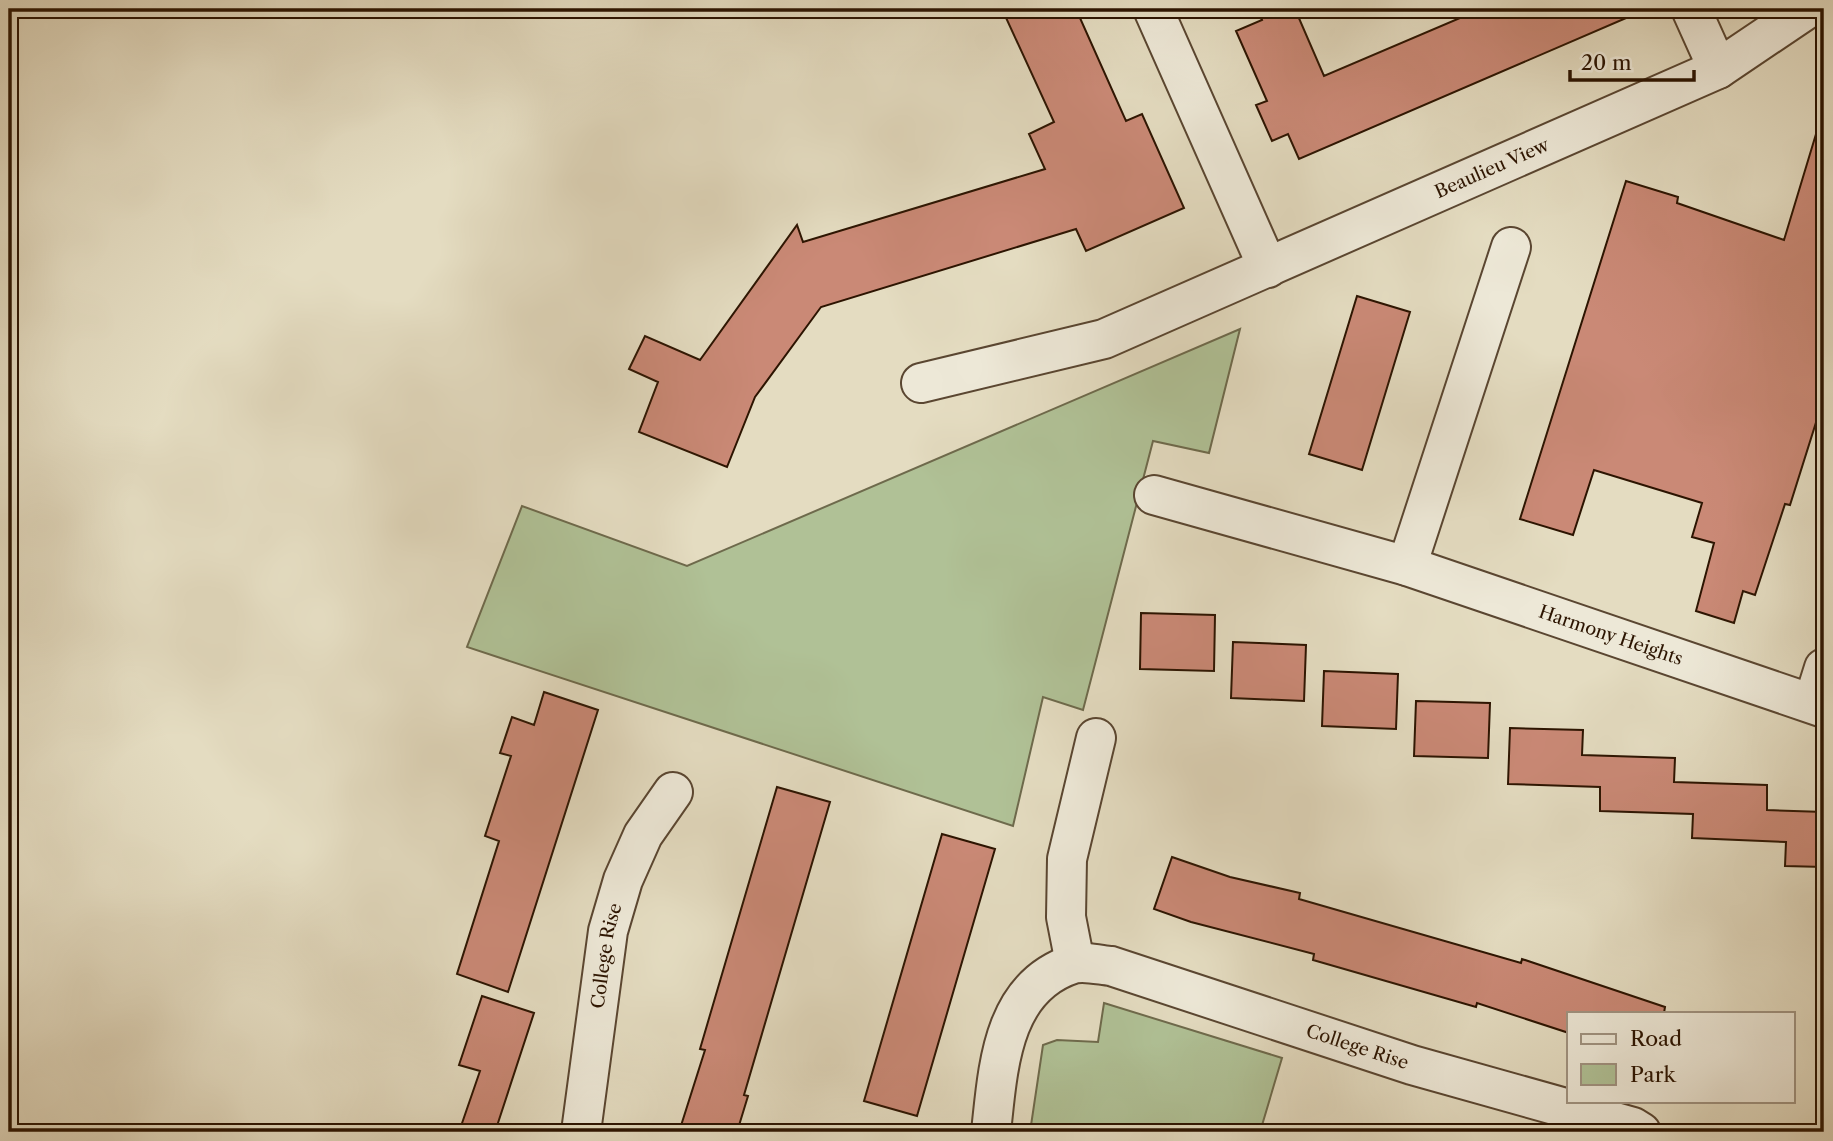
<svg xmlns="http://www.w3.org/2000/svg" width="1833" height="1141" viewBox="0 0 1833 1141" font-family="'Libre Caslon Text',serif">
  <style>
    .green { fill: #b0c196; stroke: #6e6a4c; stroke-width: 2 }
    .building { fill: #ca8976; stroke: #2c1401; stroke-width: 2 }
    .lines { fill: none; stroke-linecap: round; stroke-linejoin: round }
    .minor-casing { stroke: #5a4631; stroke-width: 42 }
    .minor { stroke: #ede8d7; stroke-width: 38 }
    .labels { text-anchor: middle; stroke-width: 5; stroke-linejoin: round; paint-order: stroke }
    .street-label { font-size: 18px; fill: #2c1401; stroke: #ede8d7 }
  </style>
  <rect width="100%" height="100%" fill="#e4dcc1"/>
  <filter id="stains"><feTurbulence type="fractalNoise" baseFrequency=".00286" numOctaves="4"/><feColorMatrix values="0 0 0 0 .2 0 0 0 0 .09 0 0 0 0 .02 0 0 0 .5 -.17"/></filter>
  <radialGradient id="worn" r=".72"><stop offset=".6" stop-color="#630" stop-opacity="0"/><stop offset="1" stop-color="#630" stop-opacity=".3"/></radialGradient>
  <path class="green" d="M1240,329l-31,124 -56,-12 -70,269 -40,-13 -30,129 -546,-179 55,-141 165,60z
    M1104,1003l178,55 -22,74h-230l13,-87 14,-5 41,2z"/>
  <path class="building" d="M1002,9h74l50,112 16,-7 42,94 -98,43 -10,-22 -255,78 -66,90 -28,70 -88,-35 19,-50 -29,-13 16,-33 55,24 97,-135 6,17 242,-73 -16,-35 25,-12z
    M1257,9h38l29,67 157,-67h166l-348,150 -11,-25 -16,7 -16,-36 11,-4 -31,-70 26,-11z
    M1816,134l8,1v262l-34,108 -5,-1 -30,91 -12,-4 -9,32 -38,-12 18,-68 -22,-6 10,-34 -108,-33 -21,65 -53,-16 106,-338 52,16 -1,6 107,37z
    M1357,296l53,16 -48,158 -53,-16z
    M1141,613l74,2 -1,56 -74,-2z
    M1233,642l73,3 -2,56 -73,-3z
    M1324,671l74,3 -2,55 -74,-3z
    M544,692l54,18 -90,282 -51,-18 42,-133 -14,-5 26,-80 -11,-3 12,-36 22,8z
    M1416,701l74,2 -2,55 -74,-2z
    M1510,728l73,2 -1,25 93,3 -1,24 93,3v25l57,2v55l-39,-1 1,-24 -94,-4 1,-24 -93,-3v-24l-92,-3z
    M777,787l53,15 -86,293 4,1 -11,36h-58l26,-82 -5,-1z
    M942,834l53,15 -78,267 -53,-15z
    M1172,857l58,20 70,16 -1,6 222,64 1,-4 143,48 -1,6h-95v20l-92,-30 -1,4 -163,-47 1,-6 -123,-32 -37,-13z
    M482,996l52,17 -39,119h-36l21,-61 -21,-6z"/>
  <g class="lines">
    <g class="minor-casing">
      <g id="minor">
        <path d="M1153,9l115,259"/>
        <path d="M1691,9l27,60"/>
        <path id="s1" d="M921,383l183,-44 614,-270 89,-60"/>
        <path id="s2" d="M1154,495l253,71 417,142"/>
        <path d="M1407,566l104,-319"/>
        <path d="M1813,703l11,-35"/>
        <path d="M1075,963l-9,-46 1,-58 29,-121"/>
        <path id="s3" d="M581,1132l27,-201 15,-51 20,-45 30,-43"/>
        <path id="s4" d="M991,1132c7,-63 10,-145 82,-168 11,-3 27,1 38,2l301,99 221,62 8,5"/>
      </g>
    </g>
    <use href="#minor" class="minor"/>
  </g>
  <g class="labels">
    <g class="street-label">
      <text dy="6" stroke="none"><textPath href="#s1" startOffset="612">Beaulieu View</textPath></text>
      <text dy="6" stroke="none"><textPath href="#s2" startOffset="478">Harmony Heights</textPath></text>
      <text dy="6" stroke="none"><textPath href="#s3" startOffset="178">College Rise</textPath></text>
      <text dy="6" stroke="none"><textPath href="#s4" startOffset="497">College Rise</textPath></text>
    </g>
  </g>
  <rect width="1833" height="1141" fill="none" stroke="#e4dcc1" stroke-width="35"/>
  <rect x="10" y="10" width="1812" height="1120" fill="none" stroke="#2c1401" stroke-width="3.5"/>
  <rect x="18" y="18" width="1798" height="1106" fill="none" stroke="#2c1401" stroke-width="2"/>
  <rect x="1567" y="1012" width="228" height="91" fill="#ede8d7" stroke="#a09381" stroke-width="2"/>
  <rect x="1581" y="1034" width="35" height="10" fill="#ede8d7" stroke="#a09381" stroke-width="2"/>
  <text x="1630" y="1046" font-size="21" fill="#2c1401">Road</text>
  <rect x="1581" y="1064" width="35" height="21" fill="#b0c196" stroke="#a09381" stroke-width="2"/>
  <text x="1630" y="1082" font-size="21" fill="#2c1401">Park</text>
  <path d="M1570 70v10h124v-10" fill="none" stroke="#2c1401" stroke-width="3.5"/>
  <text x="1581" y="70" font-size="21" fill="#2c1401" stroke="#ede8d7" stroke-width="5" paint-order="stroke">20 m</text>
  <rect width="100%" height="100%" filter="url(#stains)"/>
  <rect width="100%" height="100%" fill="url(#worn)"/>
</svg>
